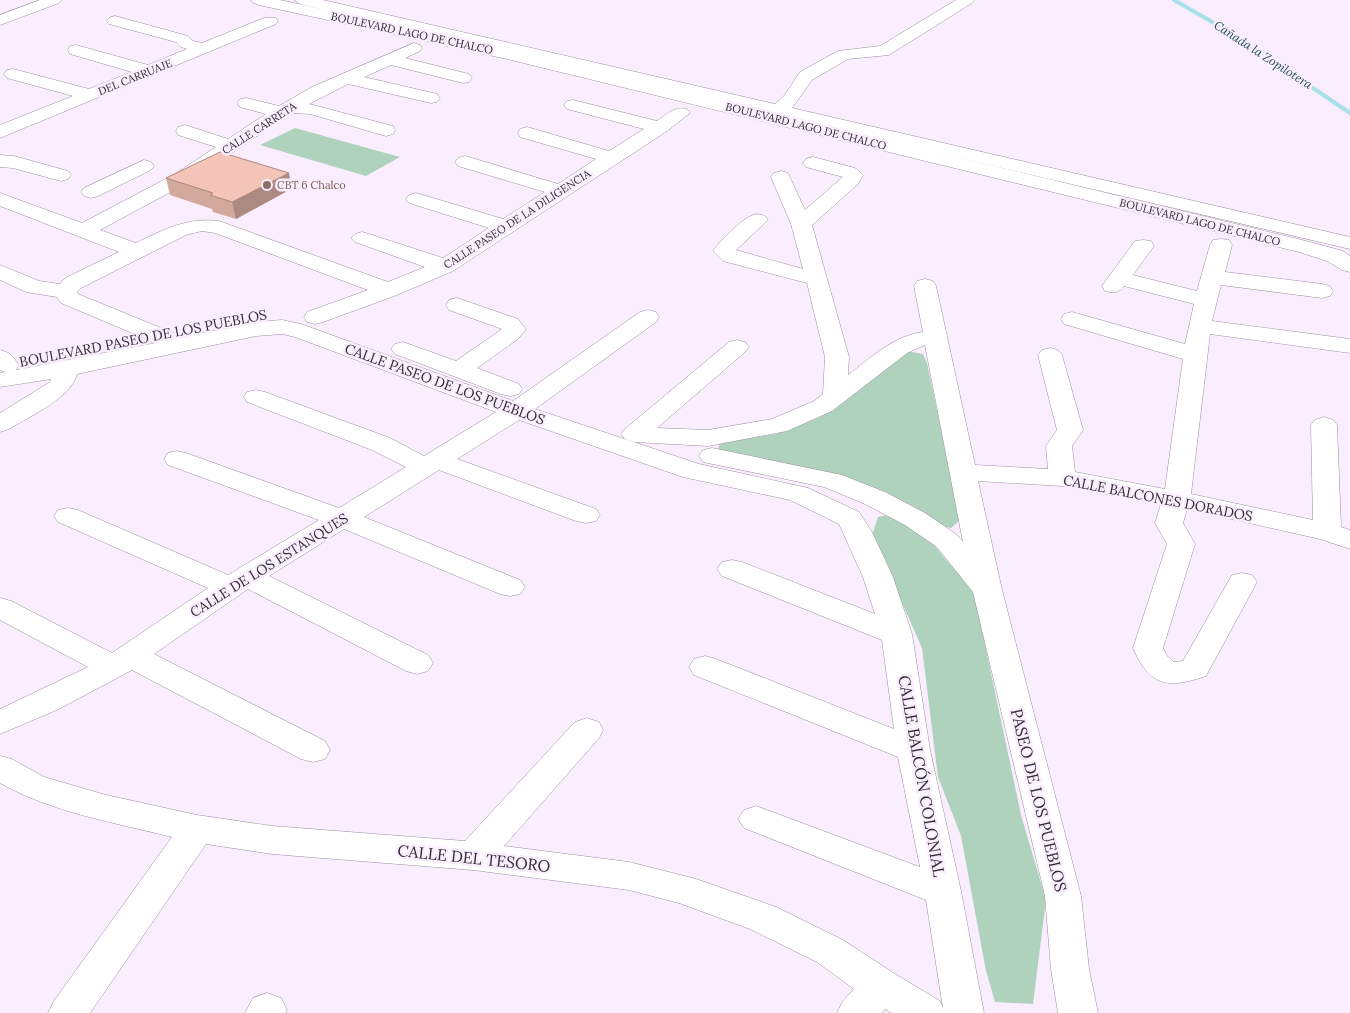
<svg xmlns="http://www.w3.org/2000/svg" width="1350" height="1013" viewBox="0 0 1350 1013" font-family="Lora,serif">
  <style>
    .green { fill: #afd2bd }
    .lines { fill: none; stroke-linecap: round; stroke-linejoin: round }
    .stream { stroke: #a8e0e9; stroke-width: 4 }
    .minor-casing { stroke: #9b8f9e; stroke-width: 1 }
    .major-casing { stroke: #9b8f9e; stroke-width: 1 }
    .minor { fill: #fff; fill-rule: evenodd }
    .major { fill: #fff; fill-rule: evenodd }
    .wall { fill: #d3a99e }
    .shaded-wall { fill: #ac8981 }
    .building { fill: #f5c4b8; stroke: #ac8981 }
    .education-dot { fill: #8d6e63; stroke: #faedfe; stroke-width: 2 }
    .labels { text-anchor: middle; stroke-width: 5; stroke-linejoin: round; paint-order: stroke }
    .far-street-label { font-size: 11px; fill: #312c33; stroke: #faedfe }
    .far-education-label { font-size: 11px; fill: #785e54; stroke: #faedfe; text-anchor: start }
    .far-water-label { font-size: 12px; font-style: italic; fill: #205057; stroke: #faedfe }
    .street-label { font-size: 14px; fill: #312c33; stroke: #faedfe }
    .near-street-label { font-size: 16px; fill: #312c33; stroke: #faedfe }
  </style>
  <rect width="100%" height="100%" fill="#faedfe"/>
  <path class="green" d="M295,128l105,29 -34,19 -106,-31z
    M906,351l17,3 4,9 33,157 -9,8 -17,-4 -37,-22 -181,-48 4,-11 56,-9 44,-17z
    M891,514l41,28 14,18 27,28 48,227 25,85 -13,104 -38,-2 -9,-31 -25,-135 -23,-59 -16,-129 -50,-113 6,-18z"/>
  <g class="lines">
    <path class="stream" d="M1174,0l59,34 117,79"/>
    <g class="minor-casing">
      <path id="minor" d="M40,0h22l-3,3 -59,22v-10z
        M295,0h28l452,104 9,-8 16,-24 38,-21 42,-5 76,-46h19l-3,3 -83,52 -41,4 -36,21 -20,28 558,129v12l-1047,-244 -5,-2z
        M115,16l73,20 5,5 9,2 62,-25h12l2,3 -2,3 -276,114v-13l73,-29 -66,-18 -3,-4 3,-4 6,-1 76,20 43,-17 -62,-18 -2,-4 2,-4 6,-1 72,20 39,-16 -6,-2 -5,-5 -67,-18 -2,-3 2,-3z
        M414,43l6,2 2,3 -2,3 -15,7 64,16 3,4 -3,4 -6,1 -72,-18 -27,12 73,17 3,4 -3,4 -6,1 -83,-19 -39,20 84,22 2,4 -2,4 -7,2 -76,-22 -19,-1 -102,69 -89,48 36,13c27,-13 51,-26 83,-22l169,61 37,-15 -70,-25 -4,-4 4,-4 7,-2 7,2 74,24 46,-30 -80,-25 -3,-4 3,-4 7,-2 7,2 80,24 42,-27 -87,-26 -3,-4 3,-4 7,-2 7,2 86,26 38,-25 -76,-22 -2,-4 2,-4 7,-2 7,2 75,22 35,-22 -77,-20 -3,-4 3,-4 6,-1 84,21c10,-7 18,-15 30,-12l3,4 -23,18 -214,140 -56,24 -74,27 -8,2 -8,-2 -3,-5 3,-5 61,-22 -153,-57 -13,-2 -16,4 -105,53 -4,4 1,2 105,43 73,-15 26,-2 19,4 212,77 127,-89 8,-2 8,2 3,5 -3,5 -121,87 164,55 109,24 51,24 13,20 21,45 19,57 18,116 31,141 23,122h-92l-7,-4 -3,4h-45l6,-12 11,-12 -37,-27 -67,-33 -71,-26 -50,-13 -156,-20 -201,-16 -66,-10 -116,169h-42l6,-12 118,-164c-56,-14 -121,-25 -172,-54v-27l12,3 32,18 62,18 91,20 75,11 193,15 110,-119 12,-4 12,4 4,8 -4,8 -95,108 125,16 67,17 80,28 67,33 52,34 45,27 3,7 -17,-108 -182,-72 -6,-9 6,-9 12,-4 164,61 -22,-110 -204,-82 -5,-8 5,-8 11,-3 11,3 178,70 -12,-89 -160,-64 -5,-7 5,-7 10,-2 10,2 133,52 -12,-37 -24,-53 -49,-24 -107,-23 -164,-57 -62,39 139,50 4,6 -4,6 -10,2 -10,-2 -137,-51 -75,47 156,63 5,7 -5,7 -10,2 -10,-2 -156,-65 -75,47 159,79 5,8 -5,8 -11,3 -11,-3 -158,-82 -94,65 171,87 5,9 -5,9 -12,3 -12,-3 -169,-89 -73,39 -59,25v-25l88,-42 -88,-47v-22l11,3 101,52 96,-65 -150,-66 -4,-6 4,-6 10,-2 10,2 150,65 91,-55 -151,-55 -4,-6 4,-6 9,-2 9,2 153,55 67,-41 -34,-17 -125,-48 -3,-5 3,-5 9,-2 9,2 125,46 34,18 72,-44 -201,-75 -13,-3 -26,2 -179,38c-6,24 -47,42 -68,55l-9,3v-19l50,-31 1,-3 -51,8v-14l5,-1 -5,-2v-20c10,2 13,7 19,15l-3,5 140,-27 -95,-40 -4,-6 -31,-5 -26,-12v-15l39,16 21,3 5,-6 54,-26 -119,-46v-13l82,30 93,-49 41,-27 -38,-12 -2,-4 2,-4 7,-2 43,14 38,-25 -26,-7 -3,-4 3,-4 6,-1 33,8 33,-19z
        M0,155l14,1 54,15 3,4 -3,4 -7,2 -48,-13 -13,-1z
        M813,157l42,11 8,7 -4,8 -47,42 37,132 -1,18c23,-17 45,-39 75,-43l-9,-46 3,-5 8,-2 8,2 3,5 39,179 73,4 -2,-23 11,-16 -19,-75 4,-5 8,-2 8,2 4,5 21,75 -11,16 3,26 90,17 18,-130 -119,-35 -3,-5 3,-5 8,-2 113,32 9,-40 -70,-18c-5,7 -10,7 -19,5l-3,-5 33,-45 8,-1 8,1 3,5 -21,29 64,16 13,-46 3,-5 8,-1 8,1 3,5 -7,27 97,12 8,2 3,5 -3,5 -8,2 -101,-13 -9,36 138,18v14l-140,-19 -19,160 122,26 -2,-95 4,-5 9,-3 9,3 4,5 4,102 9,3v19l-30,-10 -133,-30 -4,14 12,21 -32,104 4,8 7,6 9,-1 49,-86 10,-2 10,2 5,7 -51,94c-38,13 -56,11 -73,-28l34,-104 -12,-21 6,-19 -99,-18 -84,-5 24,109 79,306 8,73 9,44h-40l-7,-44 -6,-73 -72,-304 -36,-45 -32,-22 -40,-21 -41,-17 -121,-25 -4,-6 4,-6 9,-2 130,27 43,17 40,21 32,22 6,7 -38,-197 -18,8 -75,58 -45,20 -79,15 -74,-4 -9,-3 -4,-5 4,-5 104,-87 8,-2 8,2 4,5 -4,5 -88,76 51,2 64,-11 42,-18 9,-7 2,-37 -18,-74 -84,-22 -10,-10c7,-10 29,-32 40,-36 5,-2 8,0 12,1l3,4 -32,30 67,19 -12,-45 -20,-47 3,-4 7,-2 7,2 17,37 38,-33 -37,-10 -3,-4 3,-4z
        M144,160l7,2 3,4 -3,4 -53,26 -7,2 -7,-2 -3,-4 3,-4z
        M457,298l61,21 8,10 -8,10 -41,29 42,16 3,5 -3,5 -9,2 -9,-2 -106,-40 -4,-5 4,-5 8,-2 53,19 46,-32 -53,-19 -3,-5 3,-5z
        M267,993l14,5 6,12 -2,3h-40l8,-15z"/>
    </g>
    <g class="major-casing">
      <path id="major" d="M251,0h29l227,49 799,192 37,10 7,5v16l-8,-2 -15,-9 -28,-9 -792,-193 -248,-54 -5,-2z"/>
    </g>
    <use href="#minor" class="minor"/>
    <use href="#major" class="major"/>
  </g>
  <path class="wall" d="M289,173l2,16 -55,30 -23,-7 -1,-3 -42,-14 -4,-17z"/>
  <path class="shaded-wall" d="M289,173l2,16 -55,30 -4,-17z"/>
  <path class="building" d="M220,152l69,21 -57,29 -22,-7 3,-2 -47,-15z"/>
  <circle class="education-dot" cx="267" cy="185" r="5"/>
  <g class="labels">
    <g class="far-street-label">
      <text transform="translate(412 33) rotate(12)" y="4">BOULEVARD LAGO DE CHALCO</text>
      <text transform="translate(135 77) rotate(-22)" y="4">DEL CARRUAJE</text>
      <text transform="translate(806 126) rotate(14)" y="4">BOULEVARD LAGO DE CHALCO</text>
      <text transform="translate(259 128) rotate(-33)" y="4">CALLE CARRETA</text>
      <text transform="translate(517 219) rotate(-33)" y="4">CALLE PASEO DE LA DILIGENCIA</text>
      <text transform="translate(1200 222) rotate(14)" y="4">BOULEVARD LAGO DE CHALCO</text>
    </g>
    <g class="far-education-label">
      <text x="277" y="189">CBT 6 Chalco</text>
    </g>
    <g class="far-water-label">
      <text transform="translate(1263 55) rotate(33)" y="4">Cañada la Zopilotera</text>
    </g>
    <g class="street-label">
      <text transform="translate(143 338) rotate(-11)" y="5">BOULEVARD PASEO DE LOS PUEBLOS</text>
      <text transform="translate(445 384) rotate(20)" y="5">CALLE PASEO DE LOS PUEBLOS</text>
      <text transform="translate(1158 498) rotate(11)" y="5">CALLE BALCONES DORADOS</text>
      <text transform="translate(269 565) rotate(-32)" y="5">CALLE DE LOS ESTANQUES</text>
    </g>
    <g class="near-street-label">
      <text transform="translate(922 776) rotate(80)" y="6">CALLE BALCÓN COLONIAL</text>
      <text transform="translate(1039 800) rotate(76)" y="6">PASEO DE LOS PUEBLOS</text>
      <text transform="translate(474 858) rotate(6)" y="6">CALLE DEL TESORO</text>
    </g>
  </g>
</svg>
